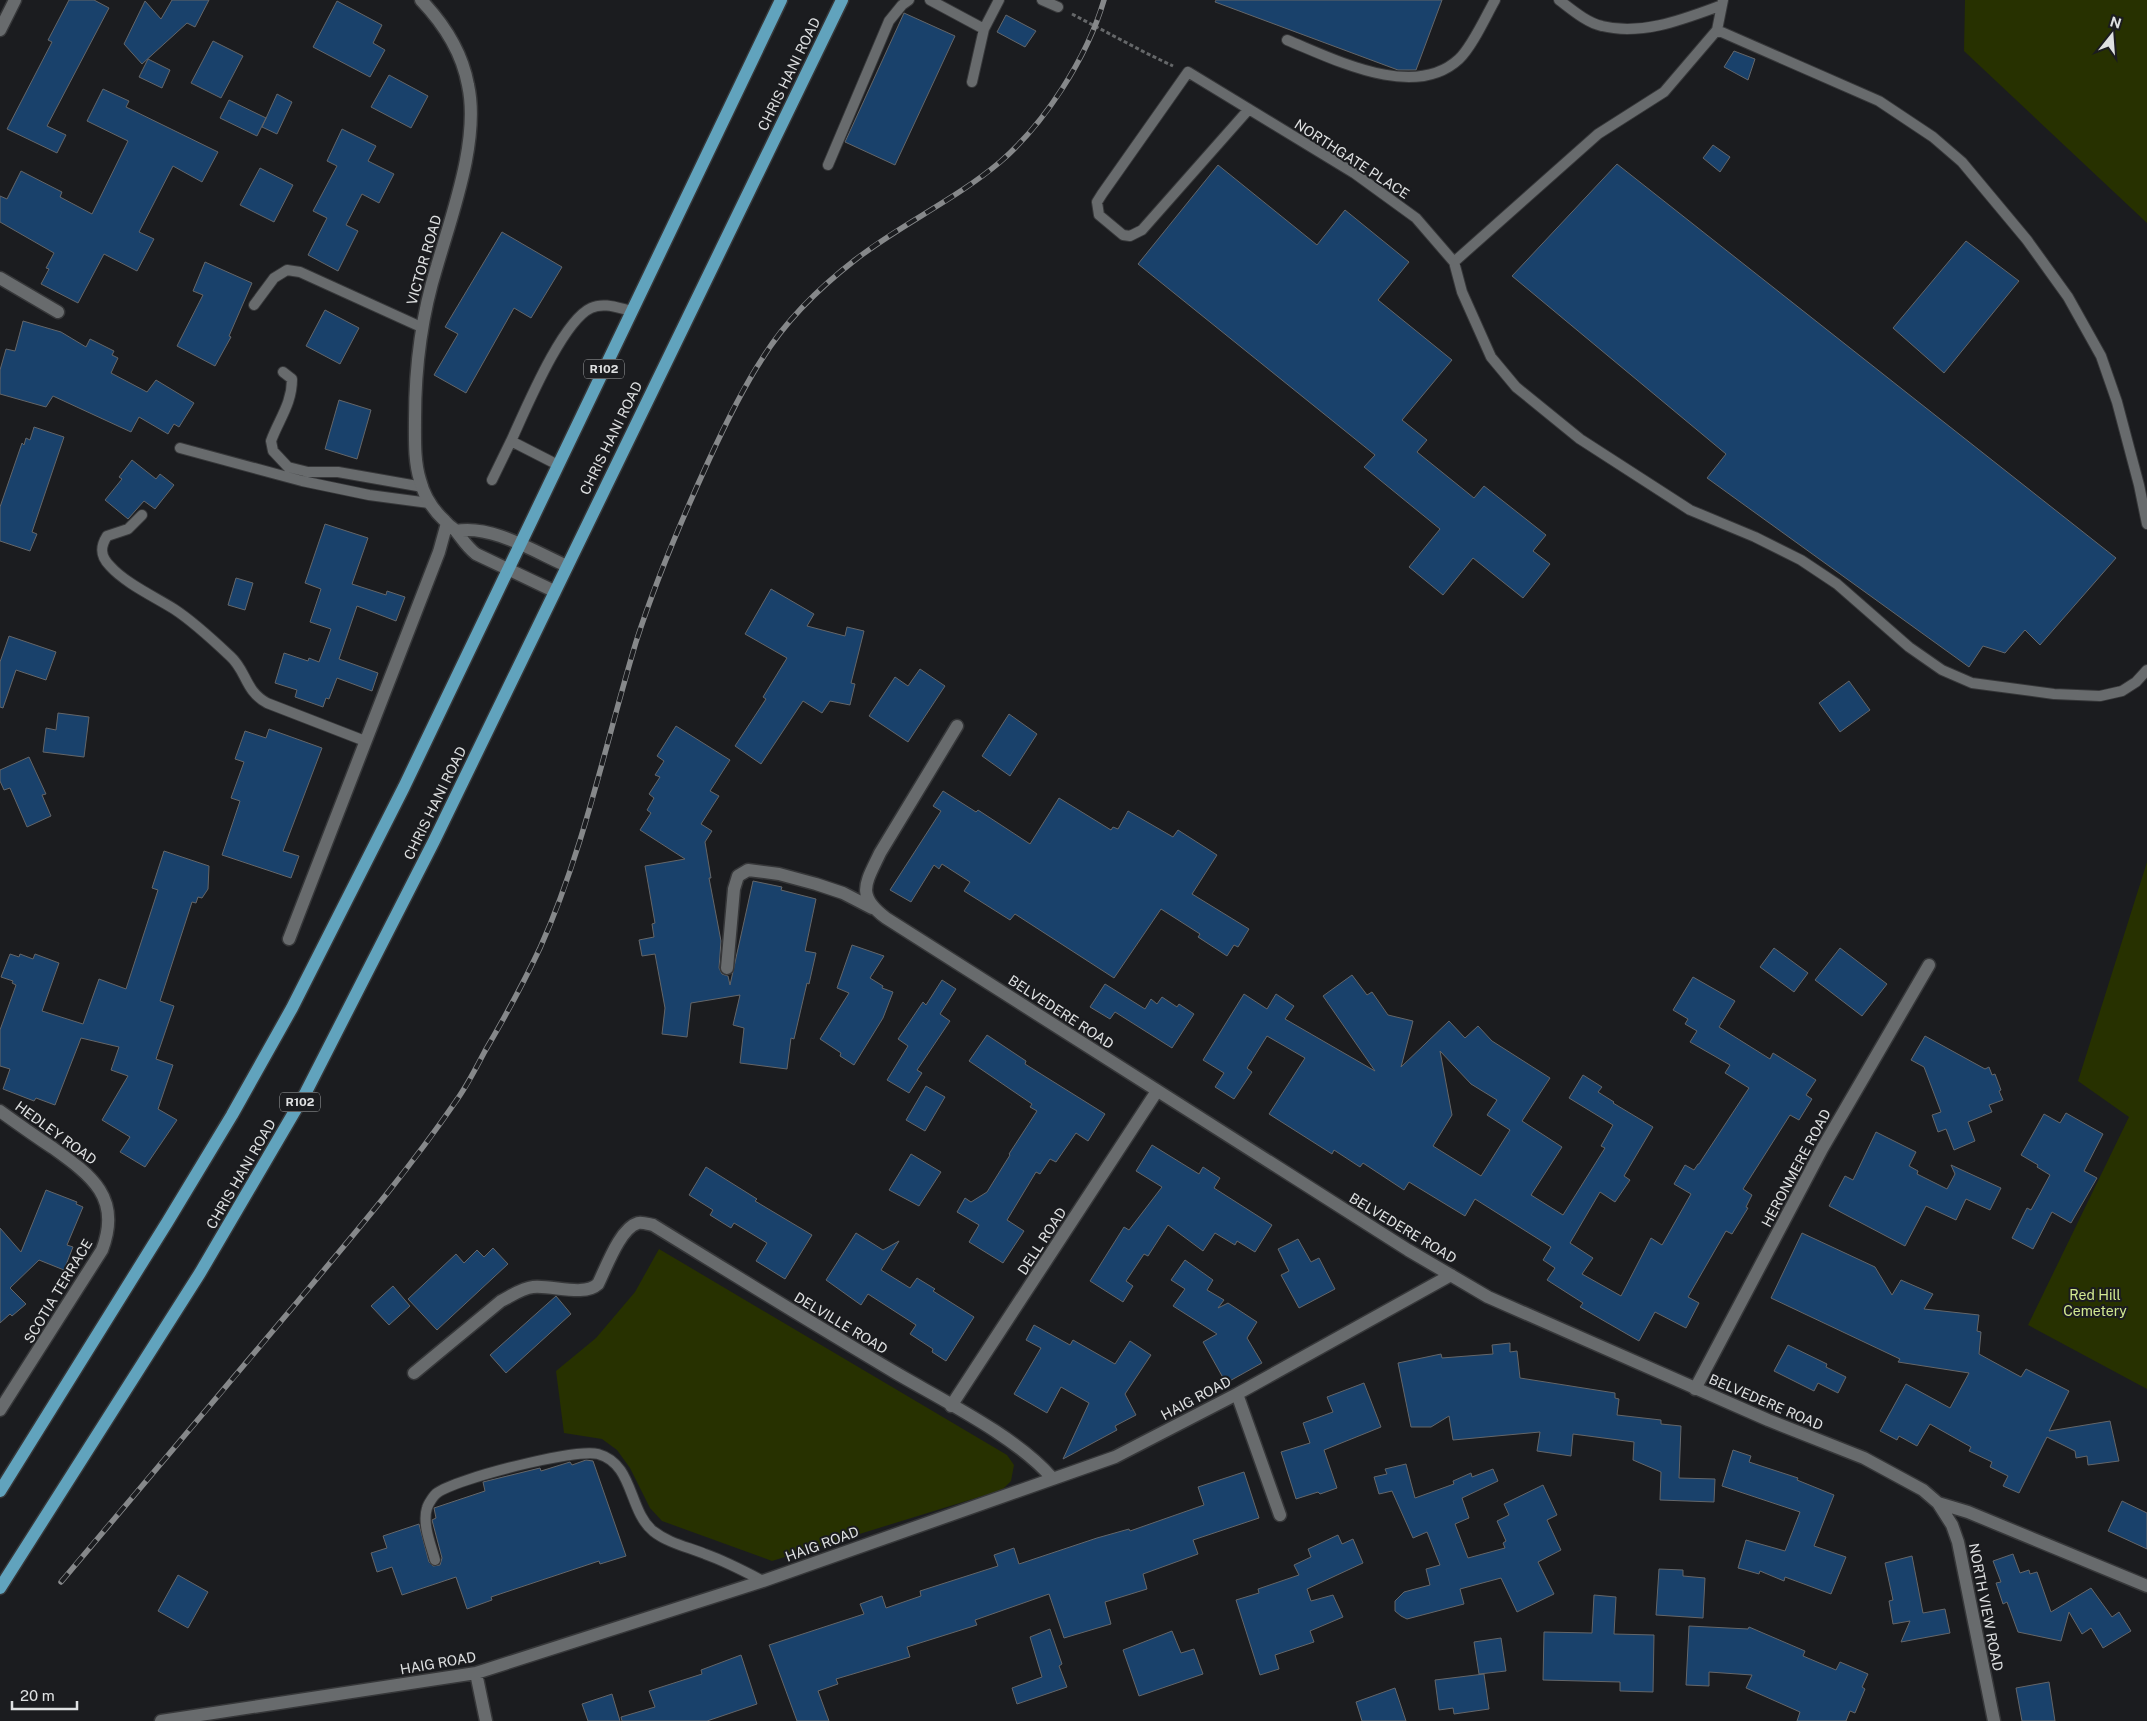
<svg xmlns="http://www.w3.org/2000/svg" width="2147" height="1721" viewBox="0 0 2147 1721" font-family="'Public Sans',sans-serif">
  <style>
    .green { fill: #273100 }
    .building { fill: #19416b; stroke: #646669; fill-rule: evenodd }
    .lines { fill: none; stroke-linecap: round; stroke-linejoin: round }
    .service-casing { stroke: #363739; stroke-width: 12 }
    .minor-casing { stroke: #363739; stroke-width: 15 }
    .primary-casing { stroke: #363739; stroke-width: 15 }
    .path { stroke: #656769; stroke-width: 3; stroke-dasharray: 4 2.5; stroke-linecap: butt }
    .service { stroke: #686b6d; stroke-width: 10 }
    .minor { stroke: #686b6d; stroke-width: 12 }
    .primary { stroke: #61a3bd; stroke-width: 12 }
    .rail-casing { stroke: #86888a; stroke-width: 5.5 }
    .rail { stroke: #1b1c1f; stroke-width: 4; stroke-dasharray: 11; stroke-linecap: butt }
    .labels { text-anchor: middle; stroke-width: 4; stroke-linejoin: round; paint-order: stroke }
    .shield { fill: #1b1c1f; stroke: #a4a6a8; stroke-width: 1 }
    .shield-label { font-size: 12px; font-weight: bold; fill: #dfe1e2 }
    .street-label { font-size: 14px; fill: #dfe1e2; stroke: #1b1c1f }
    .park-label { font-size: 14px; fill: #d2e991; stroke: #1b1c1f }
  </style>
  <rect width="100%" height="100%" fill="#1b1c1f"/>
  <path class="green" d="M1965,0h182v223l-183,-172z
    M2147,862v527l-119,-64 101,-208 -51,-36z
    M659,1249l348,206 7,10 -3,16 -9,9 -230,71 -110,-40 -12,-13 -20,-40 -13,-18 -15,-11 -38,-6 -8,-62 40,-33 39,-46z"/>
  <path class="building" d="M69,0h25l15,8 -62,118 19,9 -9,18 -50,-24 45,-87 -4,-2z
    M172,0h37l-14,27 -8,-4 -45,41 -18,-20 21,-43 16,18z
    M1216,0h226l-26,70h-18l-183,-68z
    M337,1l45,24 -9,18 12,7 -15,27 -57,-30z
    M904,13l51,23 -60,129 -50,-23z
    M1006,15l30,16 -11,16 -28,-15z
    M213,41l30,15 -22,42 -30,-15z
    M1734,51l21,8 -7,21 -24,-13z
    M148,59l22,11 -8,18 -23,-11z
    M389,75l39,21 -17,32 -40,-21z
    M103,89l26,12 -3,6 92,45 -16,30 -29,-16 -34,66 15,7 -17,32 -33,-17 -26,49 -37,-19 8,-15 -3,-1 8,-15 -54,-31v-26l7,3 14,-28 41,21 -2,5 32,17 36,-73 -41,-20z
    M277,94l15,8 -15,32 -15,-7z
    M229,100l37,18 -9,18 -37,-18z
    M342,129l34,17 -8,15 26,13 -15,29 -17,-9 -16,31 12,6 -20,40 -30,-16 19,-37 -14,-7 24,-45 -10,-5z
    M1713,145l17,12 -10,15 -17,-14z
    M1617,164l499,394 -76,87 -15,-15 -20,23 -22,-7 -14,21 -262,-189 19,-24 -214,-178z
    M1218,165l99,80 28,-35 64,52 -31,38 74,60 -50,60 25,20 -10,12 57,46 10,-12 62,49 -13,16 17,13 -27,34 -50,-40 -30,37 -34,-28 31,-38 -76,-62 11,-12 -237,-191z
    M260,168l33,17 -19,37 -34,-17z
    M502,232l60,35 -31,51 -17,-10 -48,85 -32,-18 24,-41 -13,-7z
    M1966,241l53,40 -75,92 -51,-45z
    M205,262l47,21 -23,53 2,1 -16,29 -38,-20 26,-51 -10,-4z
    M325,310l34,18 -19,36 -34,-18z
    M23,321l38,11 25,15 4,-8 24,12 -2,4 6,3 -7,15 36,19 9,-12 38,23 -15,24 -5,-3 -6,10 -29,-17 -8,15 -78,-36 -7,11 -46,-13v-24l6,-21 9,2z
    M339,400l32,10 -14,49 -32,-10z
    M34,427l30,10 -32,95 5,2 -7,17 -30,-10v-34l22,-64 2,2 2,-7 4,2z
    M132,460l24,19 4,-5 14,11 -19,24 -11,-8 -16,18 -23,-19 17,-21 -3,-2z
    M325,524l43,14 -16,46 34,11 1,-4 18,6 -9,24 -39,-15 -18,53 39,14 -6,18 -35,-13 -8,21 -3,-1 -3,9 -28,-10 2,-7 -22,-7 9,-30 24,8 1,-3 10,4 12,-33 -21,-7 11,-33 -16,-6z
    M236,578l17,5 -8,27 -17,-5z
    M771,589l43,25 -7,12 38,10 2,-9 17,4 -13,52 4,1 -5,21 -20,-4 -8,12 -19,-12 -42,63 -26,-18 31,-47 -3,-2 24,-39 -42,-24z
    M9,636l47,16 -10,28 -30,-10 -13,38 -3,-1v-45z
    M920,669l25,17 -37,56 -39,-26 26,-39 13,9z
    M1849,681l21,29 -30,22 -21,-29z
    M58,713l31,4 -5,40 -41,-5 3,-24 10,2z
    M1009,714l28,20 -27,42 -28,-20z
    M676,726l54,34 -20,31 9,5 -18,28 11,7 -7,11 6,36h-2l12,63 -2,27 3,6 6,2 2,9 23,-104 29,6 -1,3 35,9 -11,52 11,2 -7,31 -2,-1 -13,56 -3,-1 -4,31 -47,-6 4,-35 -11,-3 7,-30 -49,8 -4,34 -25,-3 3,-26 -10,-54 -13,2 -3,-16 15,-3 -2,-13 3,-1 -10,-57 40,-7 -45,-29 11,-17 -4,-3 7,-12 -5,-4 11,-17 -5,-2 9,-14 -7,-5z
    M269,729l53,19 -39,103 16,5 -8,22 -69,-23 18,-54 -9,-3 13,-36 -9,-3 10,-28 21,7z
    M29,757l17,37 -4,1 9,21 -24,11 -17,-39 -6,2 -4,-9v-11z
    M943,791l33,21 2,-2 52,34 29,-46 52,32 2,-3 5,2 10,-18 45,26 5,-7 39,25 -25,39 57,35 -11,18 -4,-2 -7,11 -29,-19 2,-3 -39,-25 -47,69 -99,-64 -5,6 -46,-29 6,-9 -28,-18 -3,5 -5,-4 -23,37 -21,-12 51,-79 -8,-5z
    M164,851l45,15 -1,23 -6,9 -4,-1 -2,6 -4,-1 -32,99 14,5 -18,53 17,6 -15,44 19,11 -32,47 -25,-15 10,-15 -28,-17 26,-44 -17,-6 8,-23 -38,-9 -26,67 -19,-7 -2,3 -31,-12 7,-20 -10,-3v-36l16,-45 -4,-2 1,-2 -12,-4 9,-23 9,3 1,-3 13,5 2,-5 24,9 -17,48 41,13 16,-45 27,10 32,-99 -6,-2z
    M852,945l32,11 -14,22 13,8 -1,2 11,4 -10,26 -29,47 -14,-9 1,-3 -21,-14 29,-46 -12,-5z
    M1774,948l34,25 -14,19 -34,-25z
    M1840,948l47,36 -25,32 -47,-36z
    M1352,975l15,20 5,-3 16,23 25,6 -12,46 48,-46 16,17 13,-12 14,15 58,37 -28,43 40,26 -31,48 32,20 42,-67 -4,-2 12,-21 -44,-27 14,-23 19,12 -4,5 16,10 -1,1 40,24 -29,49 6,4 -15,22 -15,-10 -30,51 23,15 -11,16 39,22 30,-58 11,7 29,-51 -17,-10 11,-19 9,5 4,-6h1l50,-76 -24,-15 5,-8 -40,-23 7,-11 -12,-7 3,-5 -15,-9 20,-33 42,24 -16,26 51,32 3,-6 43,27 -10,15 6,4 -13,21 -9,-5 -47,74 9,6 -6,12 2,1 -16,26 -6,-3 -38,66 11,6 -13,25 -31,-16 -16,29 -59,-34 3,-4 -36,-23 8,-12 -12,-8 8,-13 -76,-48 -10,17 -56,-34 -5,8 -41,-27 -3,4 -26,-17 -2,4 -63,-40 36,-56 -38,-22 -20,32 5,4 -18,27 -19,-12 9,-14 -21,-13 41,-66 23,15 9,-15 18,12 -9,13 90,52 -52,-75zM1440,1051l31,33 26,16 -10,15 23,15 -29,46 -48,-30 19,-31z
    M942,980l14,9 -16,25 10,7 -33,49 5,3 -13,20 -22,-13 21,-34 -10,-7 25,-37 3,3z
    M1105,984l40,25 6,-10 6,5 5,-7 15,10 2,-3 15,10 -22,34 -57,-36 -5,7 -20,-12z
    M987,1035l39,26 -1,3 80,50 -17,27 -12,-8 -20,29 -6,-3 -10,15 -4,-2 -29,48 17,11 -21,32 -34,-21 10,-17 -22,-13 8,-14 6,4 16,-10 23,-37 -1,-1 28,-43 -7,-4 2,-3 -63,-43z
    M1925,1036l60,33 4,-2 3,8 3,-1 6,16 -2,1 4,9 -14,5 3,7 -24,10 7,19 -21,9 -8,-21 -8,3 -6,-17 9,-3 -17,-45 -13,-7z
    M926,1086l19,11 -20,34 -19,-11z
    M2066,1113l37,21 -19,37 13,7 -26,45 -19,-11 -19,37 -21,-11 15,-30 4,2 19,-35 -13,-8 1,-2 -17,-10 23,-41 16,9z
    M1876,1132l40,20 -7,14 9,5 -1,3 30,15 8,-15 -4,-9 50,23 -11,22 -24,-11 -10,21 -30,-14 -21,40 -76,-40 16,-30 8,4z
    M1152,1145l47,29 4,-7 17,11 -6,10 58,37 -17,27 -18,-11 -2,4 -20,-12 -12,18 -35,-26 -20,31 -4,-2 -18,27 7,5 -10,16 -33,-21 34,-54 5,3 33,-43 -26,-16z
    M911,1154l30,18 -22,34 -30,-16z
    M706,1167l51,32 -2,2 57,34 -27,44 -29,-18 11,-18 -33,-20 -3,5 -21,-13 3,-5 -24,-15z
    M46,1190l31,12 -1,2 7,3 -16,38 6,2 -9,23 -25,-10 -29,28 16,16 -14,12 -2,-2 -10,9v-95l21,24z
    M856,1233l27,17 16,-9 -18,29 29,18 7,-10 18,11 -2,2 41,26 -28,44 -14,-9 1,-3 -23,-15 6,-9 -48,-31 -7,11 -35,-25z
    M1802,1233l73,34 17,28 9,-15 32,14 -9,15 55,6 -2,16 4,1 -2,22 42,23 5,-8 43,22 -20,40 61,-10 9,40 -31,4 -1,-9 -11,2 -1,-7 -28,-14 -28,56 -16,-7 5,-10 -18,-9 2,-5 -23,-11 2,-4 -41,-23 -13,22 -18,-10 -2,4 -17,-9 26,-47 44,24 19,-35 -71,-11 2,-3 -129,-61z
    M1298,1239l13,23 8,-4 16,31 -36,19 -18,-33 8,-4 -11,-22z
    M493,1248l15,16 -71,66 -29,-31 48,-45 8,9 13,-13 7,7z
    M1185,1260l28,20 -6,10 17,10 -6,8 10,-5 29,19 -10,16 15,25 -36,20 -23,-41 14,-8 -44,-28 12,-17 -14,-9z
    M393,1286l17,20 -21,19 -18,-19z
    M556,1296l15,18 -65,59 -16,-18z
    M1034,1325l36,20 3,-5 42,24 15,-23 21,14 -26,39 11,21 -21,11 2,4 -54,29 26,-56 -28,-16 -14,26 -33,-19 27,-46 -15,-8z
    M1510,1343v9l7,-1 3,27 95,15v5l4,1 -2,16 44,5v4l20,2 -2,52 36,1 -1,23 -54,-2 1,-28 -28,-12 1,-18 -61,-8 -2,22 -34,-5 3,-19 -87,8 -4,-24 -18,11h-20l-13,-64 43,-9 1,4 51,-4 -1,-9z
    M1788,1345l39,19 -1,3 20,10 -8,16 -20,-10 -4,8 -40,-20z
    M1364,1383l17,44 -57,23 13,38 -17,6 -2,-2 -22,7 -15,-47 29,-9 -7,-20 30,-11 -6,-15z
    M1733,1450l18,6 -2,6 49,16 -1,2 37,15 -20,51 32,11 -15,37 -46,-17 -1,4 -24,-10 -1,3 -21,-6 8,-28 39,11 15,-39 -78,-26z
    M586,1460l7,1 33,95 -26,8 -1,-3 -108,36 1,3 -25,9 -11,-32 -54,18 -10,-28 -15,5 -6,-19 16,-5 -4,-12 36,-12 10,38 4,4 7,-1 2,-7 -10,-38 4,-2 -2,-10 51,-17 -2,-9 57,-14 1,3 29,-9 2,3z
    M1406,1464l9,34 39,-14 -1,-3 18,-8 1,4 21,-8 5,12 -36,17 7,20 -14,6 13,34 37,-10 -2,-5 3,-2 -9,-20 12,-6 -5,-11 39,-19 14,30 -10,5 14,30 -23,12 16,32 -37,18 -16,-34 -41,11 4,15 -57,15 -6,-3 -6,-5v-10l9,-9 26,-7 -4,-16 14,-4 -13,-33 -14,6 -21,-47 -13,3 -5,-17 13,-3 -2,-5z
    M1244,1472l15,46 -66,22 5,14 -55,20 4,15 -42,13 6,22 -47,14 -15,-44 -74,26 2,5 -70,22 3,10 -74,22 2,5 -20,7 11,30h-32l-28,-76 95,-31 -4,-10 22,-8 4,12 35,-12 -1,-5 78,-25 -4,-11 20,-7 5,16 78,-26 32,-9 1,2 74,-26 -6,-18z
    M2122,1501l25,12v36l-39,-18z
    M1338,1535l4,9 11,-5 10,24 -56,26 4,12 22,-6 10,22 -33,14 4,11 -39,13 4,14 -19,6 -24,-75 23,-7 -1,-4 41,-14 -5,-10 17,-8 -3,-8z
    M2013,1554l7,19 9,-3 1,4 7,-2 14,40 40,-24 21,29 7,-5 12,19 -28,17 -12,-20 -9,6 -13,-22 -8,29 -43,-9 -11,-30 -4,2 -7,-21 5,-1 -8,-21z
    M1912,1556l11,57 22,-4 5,24 -49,9 9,-21 -17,3 -4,-23 4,-1 -8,-37z
    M1659,1569l24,1v6l22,2 -2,40 -47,-3z
    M178,1575l30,17 -20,36 -30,-17z
    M1594,1595l22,2 -2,37 40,1 -1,57 -33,-1v-9l-77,-2 1,-48 48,1z
    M1689,1626l59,3 1,-2 56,24 -2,5 33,14 4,-8 28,12 -6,13 3,2 -10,24 -5,-2 -4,10h-49l3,-9 -54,-24 6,-13 -43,-3v14l-23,-1z
    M1050,1629l12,35 -3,2 8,21 -50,17 -5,-16 30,-11 -12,-40z
    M1172,1631l9,22 13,-4 9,25 -64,22 -16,-46z
    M1501,1638l5,33 -27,3 -5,-32z
    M741,1655l16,49 -50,17h-85l-1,-4 34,-10 -6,-16 53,-17 -1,-4z
    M1484,1674l5,35 -35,5 -1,-6 -14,2 -4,-30z
    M2049,1682l6,39h-33l-6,-33z
    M1395,1688l11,33h-44l-6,-19z
    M612,1694l8,27h-32l-6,-17z"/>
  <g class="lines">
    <g class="service-casing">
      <path id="service" d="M930,0l54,29 15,-29
        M1042,0l16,7
        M1559,0c12,9 28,23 43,26 40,10 82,-7 120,-21
        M1717,30l162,71 54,36 29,25 65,78 41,57 33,59 16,46 22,83 8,39
        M1287,40c47,19 127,61 172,19 13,-12 27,-43 36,-59
        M972,82l12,-53
        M1249,109l-107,121 -12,6 -7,-1 -24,-20 -2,-13 5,-8 86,-122 166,101 62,45 38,44 144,-128 66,-42 53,-62 6,-30
        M828,165l61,-144 13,-16 7,-5
        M1454,262l8,30 29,65 25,30 64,52 110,71 65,27 46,23 36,24 72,63 33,23 30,13 82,11 46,2 22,-5 14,-9 11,-12
        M254,305l20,-27 13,-8 13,2 121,55
        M283,372l9,7c0,25 -13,40 -21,62l2,10 15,16 20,5h30l85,15
        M180,448l122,33 67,14 60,8
        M558,465l-47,-24c14,-30 51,-120 80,-133 13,-6 27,0 41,3
        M492,480l19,-39
        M142,515l-14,14 -21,7c-7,11 -7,20 3,30 15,17 45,31 64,43 20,13 39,31 56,47 17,15 14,34 37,47l98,38
        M435,1560c-4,-15 -13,-36 -8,-52 1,-4 7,-13 10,-15 18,-14 139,-45 161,-39 36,10 30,56 55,77 15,12 35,16 52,23 20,7 39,17 58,27"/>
    </g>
    <g class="minor-casing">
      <path id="minor" d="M421,0c23,24 41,52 47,85 12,54 -16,129 -31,181 -16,51 -22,101 -22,153 0,20 -1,42 5,61 4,16 13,30 25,41 3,4 8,7 11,10 7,9 11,16 20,23l78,37
        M0,30l15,-30
        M0,278l58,34
        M456,531c35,-7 79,21 111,35
        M957,726l-77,127c-14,30 -25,42 6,65l522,332 80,47 280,123 96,38 59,32 15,13 30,9 179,74
        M289,939l150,-387 8,-29
        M727,968l7,-79 4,-13 10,-6 31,4 37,10 27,9 29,15
        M0,1111c18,13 35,25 53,37 39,28 69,50 49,102l-102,160
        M414,1373l87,-72c10,-5 21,-13 32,-14 20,-2 51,10 65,-3 8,-16 22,-56 40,-61 4,-1 10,1 15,2 81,50 161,99 243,148 48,28 121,64 156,105
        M1695,1389l127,-240 107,-184
        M1237,1394l43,121
        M951,1406l206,-315
        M1938,1503l14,22 6,17 36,179
        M476,1673l10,48
        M161,1721l315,-48 287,-92 352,-124 122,-63 214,-119"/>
    </g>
    <g class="primary-casing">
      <path id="primary" d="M0,1491l168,-270 64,-106 60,-107 112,-221 377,-787
        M0,1588l200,-315 106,-181 128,-251 408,-841"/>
    </g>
    <path class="path" d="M1072,14l74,39 27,13"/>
    <use href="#service" class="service"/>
    <use href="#minor" class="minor"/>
    <use href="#primary" class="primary"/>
    <g class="rail-casing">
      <path id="rail" d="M61,1582c77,-92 155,-183 232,-275 56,-67 113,-133 163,-206 11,-15 20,-33 29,-50 20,-34 38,-67 55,-103 44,-98 65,-203 96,-306 20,-62 45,-121 72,-180 16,-35 33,-71 54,-103 24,-39 57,-71 93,-99 46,-36 100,-60 145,-98 45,-39 87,-104 104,-162"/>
    </g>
    <use href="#rail" class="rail"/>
  </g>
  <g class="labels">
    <g class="shield">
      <rect x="584" y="359.5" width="40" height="19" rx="4"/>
      <rect x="280" y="1092.5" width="40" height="19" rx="4"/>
    </g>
    <g class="shield-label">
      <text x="604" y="373">R102</text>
      <text x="300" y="1106">R102</text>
    </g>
    <g class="street-label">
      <text transform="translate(789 74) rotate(-64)" y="5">CHRIS HANI ROAD</text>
      <text transform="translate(1352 159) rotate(33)" y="5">NORTHGATE PLACE</text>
      <text transform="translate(424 260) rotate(-74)" y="5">VICTOR ROAD</text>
      <text transform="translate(611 438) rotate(-64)" y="5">CHRIS HANI ROAD</text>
      <text transform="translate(435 803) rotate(-64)" y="5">CHRIS HANI ROAD</text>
      <text transform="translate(1061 1012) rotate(33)" y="5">BELVEDERE ROAD</text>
      <text transform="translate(56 1133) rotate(36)" y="5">HEDLEY ROAD</text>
      <text transform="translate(1796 1168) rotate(-62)" y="5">HERONMERE ROAD</text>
      <text transform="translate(241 1174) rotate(-60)" y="5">CHRIS HANI ROAD</text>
      <text transform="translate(1403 1228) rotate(31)" y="5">BELVEDERE ROAD</text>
      <text transform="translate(1042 1241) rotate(-57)" y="5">DELL ROAD</text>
      <text transform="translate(58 1291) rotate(-59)" y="5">SCOTIA TERRACE</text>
      <text transform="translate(841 1323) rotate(31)" y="5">DELVILLE ROAD</text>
      <text transform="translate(1196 1398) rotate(-28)" y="5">HAIG ROAD</text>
      <text transform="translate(1766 1402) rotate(23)" y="5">BELVEDERE ROAD</text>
      <text transform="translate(822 1544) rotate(-20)" y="5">HAIG ROAD</text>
      <text transform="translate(1986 1607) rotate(79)" y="5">NORTH VIEW ROAD</text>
      <text transform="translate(438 1663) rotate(-10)" y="5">HAIG ROAD</text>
    </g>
    <g class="park-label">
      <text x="2095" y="1300">Red Hill<tspan x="2095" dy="16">Cemetery</tspan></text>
    </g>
  </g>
  <g transform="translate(2112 35) rotate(17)" stroke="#1b1c1f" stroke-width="4" paint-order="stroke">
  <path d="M0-4L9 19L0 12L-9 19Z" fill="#dfe1e2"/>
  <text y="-8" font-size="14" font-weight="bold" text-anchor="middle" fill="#dfe1e2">N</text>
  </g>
  <path d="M12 1701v8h65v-8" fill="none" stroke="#dfe1e2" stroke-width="2.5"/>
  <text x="20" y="1701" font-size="15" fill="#dfe1e2" stroke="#1b1c1f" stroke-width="4" paint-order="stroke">20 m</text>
</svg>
